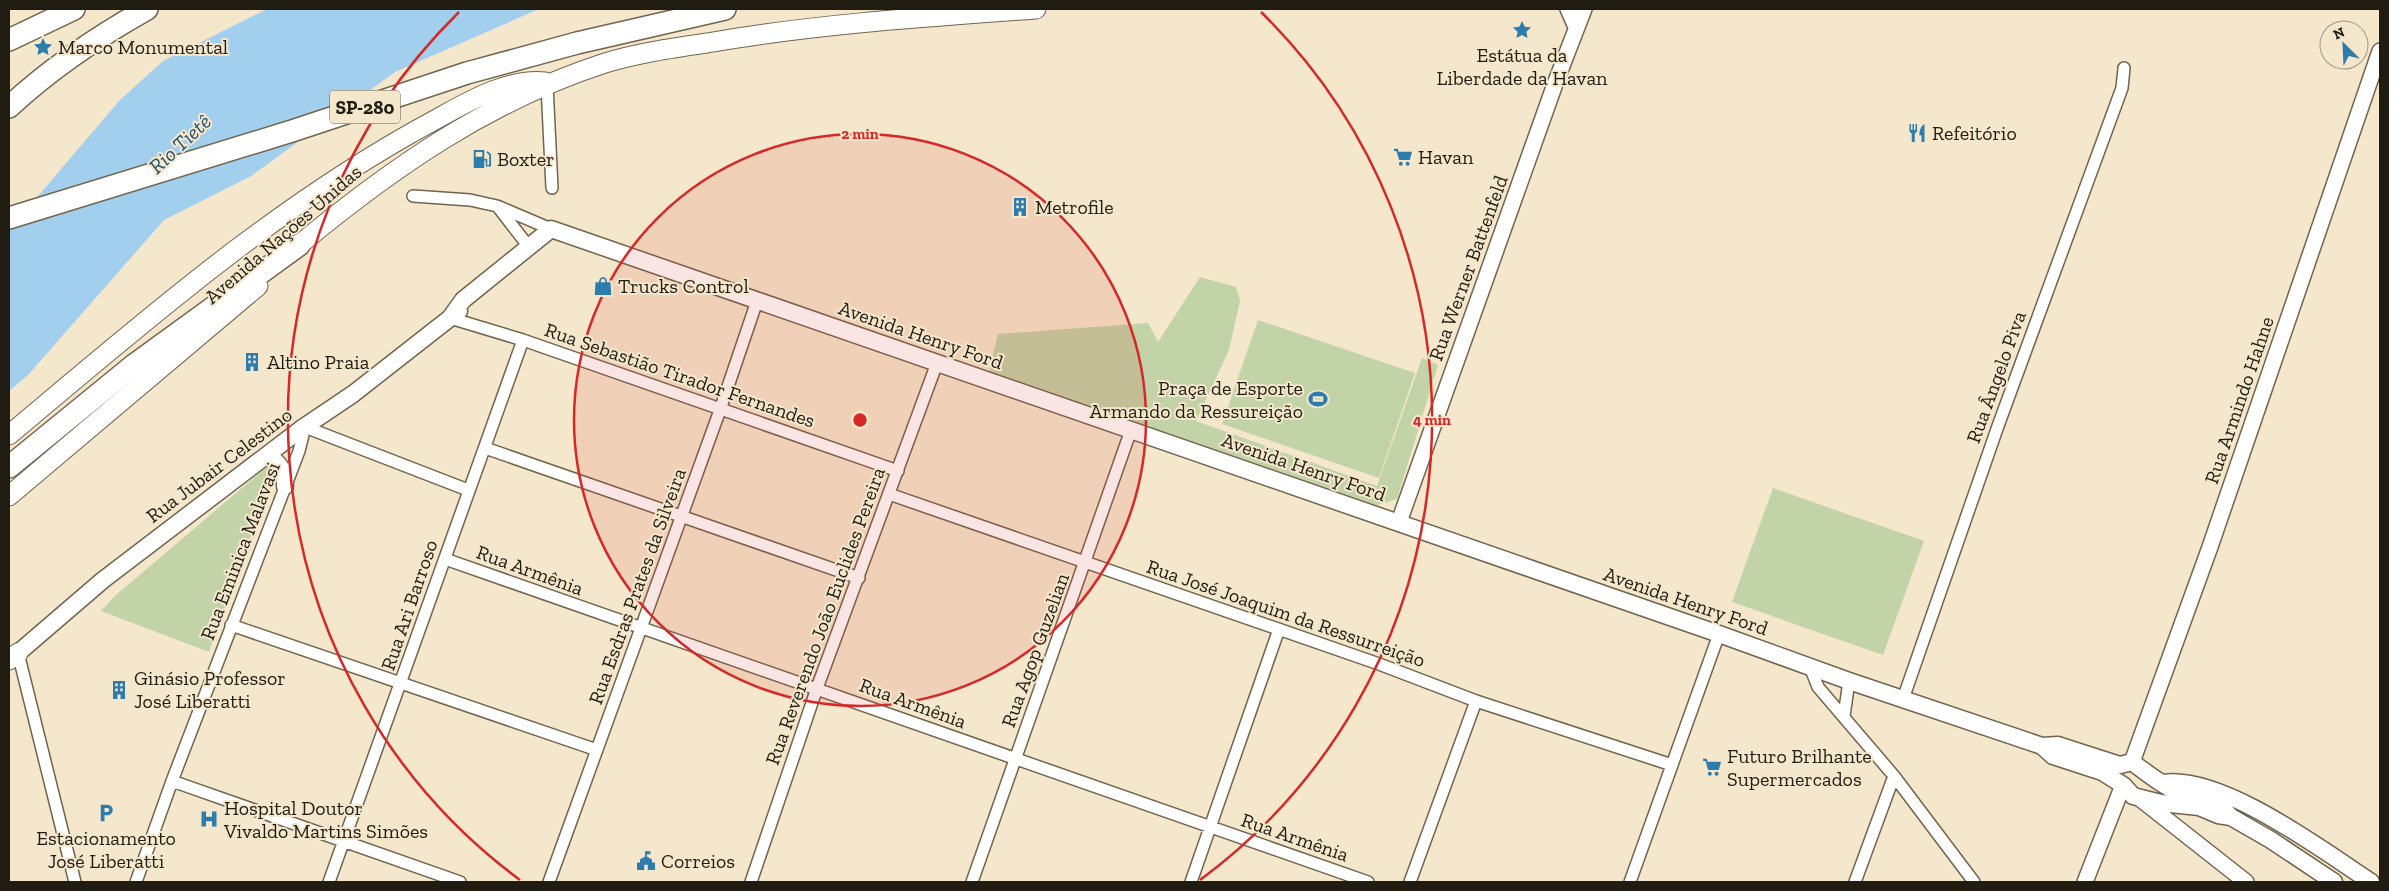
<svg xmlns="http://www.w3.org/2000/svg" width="2389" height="891" viewBox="0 0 2389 891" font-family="'Zilla Slab',serif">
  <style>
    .green { fill: #c2d3a7 }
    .water { fill: #a2cfed }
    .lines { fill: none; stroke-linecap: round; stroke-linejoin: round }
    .minor-casing { stroke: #71644d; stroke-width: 14 }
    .tertiary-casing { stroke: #71644d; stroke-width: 18 }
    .secondary-casing { stroke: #71644d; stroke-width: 19 }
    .primary-casing { stroke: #71644d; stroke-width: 21 }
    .trunk-casing { stroke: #71644d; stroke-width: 21 }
    .motorway-casing { stroke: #71644d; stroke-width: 24 }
    .minor { stroke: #fff; stroke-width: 11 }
    .tertiary { stroke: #fff; stroke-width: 15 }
    .secondary { stroke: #fff; stroke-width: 16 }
    .primary { stroke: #fff; stroke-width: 19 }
    .trunk { stroke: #fff; stroke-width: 19 }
    .motorway { stroke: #fff; stroke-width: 21 }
    .ring { fill: none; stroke: #d62828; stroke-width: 2.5 }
    .labels { text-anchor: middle; stroke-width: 4; stroke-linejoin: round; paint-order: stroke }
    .shield { fill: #f5e7cc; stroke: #61594a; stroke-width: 1 }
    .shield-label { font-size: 19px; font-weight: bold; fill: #211c12 }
    .poi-label { font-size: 20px; fill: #211c12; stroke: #f5e7cc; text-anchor: start }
    .street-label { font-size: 20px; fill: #211c12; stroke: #f5e7cc }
    .water-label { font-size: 21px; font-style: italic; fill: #1c516f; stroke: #f5e7cc }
    .centre { fill: #d62828; stroke: #f5e7cc; stroke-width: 2.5 }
    .ring-label { font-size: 15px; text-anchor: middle; font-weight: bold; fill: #d62828; stroke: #f5e7cc; stroke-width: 4; stroke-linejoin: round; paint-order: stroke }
  </style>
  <rect width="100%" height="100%" fill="#f5e7cc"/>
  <path class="green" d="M1200,277l36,10 4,14 -11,49 -33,71 181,65 45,-128 16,7 -41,134 -20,6 -388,-133 9,-38 150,-11 10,19z
    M1258,320l157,53 -36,105 -157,-54z
    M270,464l3,10 -64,178 -108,-41 14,-15z
    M1773,488l151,53 -41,114 -151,-53z"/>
  <path class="water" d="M267,9h272l-144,63 -144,104 -87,44 -136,155 -19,16v-161l111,-130 43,-39z"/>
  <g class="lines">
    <g class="minor-casing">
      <path id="minor" d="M547,85l5,103
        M413,196l57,4 27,6 54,23
        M498,207l31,40
        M450,318l73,22 375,131
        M305,427l163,63
        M485,448l374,130
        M889,494l490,170 97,37 196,64
        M445,559l923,323
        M231,625l366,125
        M18,653l57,229
        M1810,667l8,20 76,89 80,106
        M1903,699l95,-273 124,-338 2,-20
        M1844,716l5,-35
        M172,781l288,101
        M136,882l36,-101 127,-330 4,-16 -2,-6
        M329,882l194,-542
        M549,882l171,-472 37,-109
        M751,882l66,-194 120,-325
        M972,882l159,-452
        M1191,882l88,-253
        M1410,882l66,-181
        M1630,882l89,-248
        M1855,882l39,-106"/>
    </g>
    <g class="tertiary-casing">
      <path id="tertiary" d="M1568,9l8,18
        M1399,522l156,-438 29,-75
        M2132,762l78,-215 170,-496
        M2138,797l108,85
        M2085,882l38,-97"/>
    </g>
    <g class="secondary-casing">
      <path id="secondary" d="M450,318l13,-18 88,-71 1168,405 130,47 193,65
        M268,455c12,9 17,15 17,31
        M18,653l85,-73 198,-151 52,-35 106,-83
        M2163,783c58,-9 159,67 208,99
        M2231,817c-13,-16 -30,-17 -49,-23 -18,-7 -35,-21 -50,-32l-12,3 -62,-20 -16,1 11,10 49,16 21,13 10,11 28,7 38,4 19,8 13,2 40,23 63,42"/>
    </g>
    <g class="primary-casing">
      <path id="primary" d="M9,496l249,-210
        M9,660l9,-7"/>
    </g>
    <g class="trunk-casing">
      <path id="trunk" d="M299,245c93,-77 189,-144 306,-182 33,-10 68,-15 102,-20 109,-19 219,-26 329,-34
        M9,435c135,-113 268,-230 424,-314 33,-18 73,-43 112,-39"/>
    </g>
    <g class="motorway-casing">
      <path id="motorway" d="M9,40l65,-31
        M9,107c42,-39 88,-70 138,-98
        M9,218l283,-87 175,-58 110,-30 148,-34
        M9,467l125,-102 165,-120"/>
    </g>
    <use href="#minor" class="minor"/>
    <use href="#tertiary" class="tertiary"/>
    <use href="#secondary" class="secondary"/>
    <use href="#primary" class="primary"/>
    <use href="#trunk" class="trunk"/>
    <use href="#motorway" class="motorway"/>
  </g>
  <circle cx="860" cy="420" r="286" fill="#d62828" fill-opacity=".12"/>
  <g class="ring">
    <circle cx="860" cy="420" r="286"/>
    <path d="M520 880A572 572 0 0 1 459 12M1261 12A572 572 0 0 1 1200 880"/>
  </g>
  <defs>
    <g id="sight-bare" transform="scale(1.5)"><path d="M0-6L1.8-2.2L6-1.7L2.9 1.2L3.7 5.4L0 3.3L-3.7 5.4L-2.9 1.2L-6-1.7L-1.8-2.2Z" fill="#2c7cae" stroke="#f5e7cc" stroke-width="2.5" paint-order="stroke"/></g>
    <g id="restaurant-bare" transform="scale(1.5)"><path d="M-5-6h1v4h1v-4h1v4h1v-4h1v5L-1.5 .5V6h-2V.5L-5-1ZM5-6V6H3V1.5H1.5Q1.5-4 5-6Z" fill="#2c7cae" stroke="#f5e7cc" stroke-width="2.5" paint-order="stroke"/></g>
    <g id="supermarket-bare" transform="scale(1.5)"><path d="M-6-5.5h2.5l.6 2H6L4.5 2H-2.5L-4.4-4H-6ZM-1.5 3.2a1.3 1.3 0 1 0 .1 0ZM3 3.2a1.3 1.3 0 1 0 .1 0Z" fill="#2c7cae" stroke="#f5e7cc" stroke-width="2.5" paint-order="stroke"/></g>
    <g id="fuel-bare" transform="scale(1.5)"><path d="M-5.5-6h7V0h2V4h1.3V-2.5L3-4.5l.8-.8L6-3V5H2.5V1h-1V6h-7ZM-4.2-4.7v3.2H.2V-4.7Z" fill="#2c7cae" stroke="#f5e7cc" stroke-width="2.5" paint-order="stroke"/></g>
    <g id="building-bare" transform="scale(1.5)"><path d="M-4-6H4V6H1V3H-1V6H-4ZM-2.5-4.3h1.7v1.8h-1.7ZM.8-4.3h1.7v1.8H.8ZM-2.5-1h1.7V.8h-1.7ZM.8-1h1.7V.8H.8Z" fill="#2c7cae" stroke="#f5e7cc" stroke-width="2.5" paint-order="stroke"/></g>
    <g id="shop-bare" transform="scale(1.5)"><path d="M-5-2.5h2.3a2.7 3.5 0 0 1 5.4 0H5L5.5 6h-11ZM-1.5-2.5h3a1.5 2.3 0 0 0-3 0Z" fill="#2c7cae" stroke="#f5e7cc" stroke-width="2.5" paint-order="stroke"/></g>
    <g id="stadium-bare" transform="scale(1.5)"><path d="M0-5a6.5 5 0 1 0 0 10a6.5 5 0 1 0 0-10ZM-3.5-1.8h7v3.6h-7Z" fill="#2c7cae" stroke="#f5e7cc" stroke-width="2.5" paint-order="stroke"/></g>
    <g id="parking-bare" transform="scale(1.5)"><path d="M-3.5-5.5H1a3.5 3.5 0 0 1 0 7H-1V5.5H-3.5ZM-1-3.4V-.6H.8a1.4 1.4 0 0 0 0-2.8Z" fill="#2c7cae" stroke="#f5e7cc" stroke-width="2.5" paint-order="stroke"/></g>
    <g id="hospital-bare" transform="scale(1.5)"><path d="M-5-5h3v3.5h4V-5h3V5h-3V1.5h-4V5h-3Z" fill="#2c7cae" stroke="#f5e7cc" stroke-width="2.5" paint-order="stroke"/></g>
    <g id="civic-bare" transform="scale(1.5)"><path d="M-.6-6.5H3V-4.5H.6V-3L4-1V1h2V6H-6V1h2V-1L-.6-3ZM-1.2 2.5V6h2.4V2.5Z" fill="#2c7cae" stroke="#f5e7cc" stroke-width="2.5" paint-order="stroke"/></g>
  </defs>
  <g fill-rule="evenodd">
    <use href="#sight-bare" x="1522" y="30"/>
    <use href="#sight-bare" x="43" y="47"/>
    <use href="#restaurant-bare" x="1917" y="133"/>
    <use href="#supermarket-bare" x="1403" y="157"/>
    <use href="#fuel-bare" x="482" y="159"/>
    <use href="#building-bare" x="1020" y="207"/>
    <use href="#shop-bare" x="603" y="286"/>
    <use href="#building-bare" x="252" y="362"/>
    <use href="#stadium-bare" x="1318" y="399"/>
    <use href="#building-bare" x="119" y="690"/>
    <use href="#supermarket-bare" x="1712" y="767"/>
    <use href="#parking-bare" x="106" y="813"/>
    <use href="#hospital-bare" x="209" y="819"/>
    <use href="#civic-bare" x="646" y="861"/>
  </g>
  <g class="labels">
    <rect class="shield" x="330" y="90.5" width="70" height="33" rx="4"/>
    <g class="shield-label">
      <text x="365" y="114">SP-280</text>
    </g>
    <g class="poi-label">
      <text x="58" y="54">Marco Monumental</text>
      <text x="1522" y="62" text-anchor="middle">Estátua da<tspan x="1522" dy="23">Liberdade da Havan</tspan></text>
      <text x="1932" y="140">Refeitório</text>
      <text x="1418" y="164">Havan</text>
      <text x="497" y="166">Boxter</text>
      <text x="1035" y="214">Metrofile</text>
      <text x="618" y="293">Trucks Control</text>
      <text x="267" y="369">Altino Praia</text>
      <text x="1303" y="395" text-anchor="end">Praça de Esporte<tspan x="1303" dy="23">Armando da Ressureição</tspan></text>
      <text x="134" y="685">Ginásio Professor<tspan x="134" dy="23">José Liberatti</tspan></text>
      <text x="1727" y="763">Futuro Brilhante<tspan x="1727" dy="23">Supermercados</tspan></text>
      <text x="224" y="815">Hospital Doutor<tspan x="224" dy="23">Vivaldo Martins Simões</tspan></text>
      <text x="106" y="845" text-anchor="middle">Estacionamento<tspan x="106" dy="23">José Liberatti</tspan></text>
      <text x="661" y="868">Correios</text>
    </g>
    <g class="street-label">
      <text transform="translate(283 234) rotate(-41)" y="7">Avenida Nações Unidas</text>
      <text transform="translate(1468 268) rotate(-70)" y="7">Rua Werner Battenfeld</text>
      <text transform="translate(921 335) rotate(19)" y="7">Avenida Henry Ford</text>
      <text transform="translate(680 375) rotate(19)" y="7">Rua Sebastião Tirador Fernandes</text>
      <text transform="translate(1996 377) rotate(-70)" y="7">Rua Ângelo Piva</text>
      <text transform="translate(2239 400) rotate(-71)" y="7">Rua Armindo Hahne</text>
      <text transform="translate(219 465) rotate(-37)" y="7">Rua Jubair Celestino</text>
      <text transform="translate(1304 467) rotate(19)" y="7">Avenida Henry Ford</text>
      <text transform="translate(240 551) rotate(-69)" y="7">Rua Eminica Malavasi</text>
      <text transform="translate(530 570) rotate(20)" y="7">Rua Armênia</text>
      <text transform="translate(637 586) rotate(-70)" y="7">Rua Esdras Prates da Silveira</text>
      <text transform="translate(1686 601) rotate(19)" y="7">Avenida Henry Ford</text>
      <text transform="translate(409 605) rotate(-71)" y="7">Rua Ari Barroso</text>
      <text transform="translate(1286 613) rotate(19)" y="7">Rua José Joaquim da Ressurreição</text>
      <text transform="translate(825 616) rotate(-70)" y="7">Rua Reverendo João Euclides Pereira</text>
      <text transform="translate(1035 650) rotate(-70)" y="7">Rua Agop Guzelian</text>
      <text transform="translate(913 703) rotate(20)" y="7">Rua Armênia</text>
      <text transform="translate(1295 837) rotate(19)" y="7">Rua Armênia</text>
    </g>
    <g class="water-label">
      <text transform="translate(180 144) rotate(-43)" y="7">Rio Tietê</text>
    </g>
  </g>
  <circle cx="860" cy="420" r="8" class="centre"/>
  <g class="ring-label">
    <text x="860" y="139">2 min</text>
    <text x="1432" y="425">4 min</text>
  </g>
  <rect width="2389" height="891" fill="none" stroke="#211c12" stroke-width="20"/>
  <g transform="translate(2344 45) rotate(336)"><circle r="24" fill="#f5e7cc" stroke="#a09682"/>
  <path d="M0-4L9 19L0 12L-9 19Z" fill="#2c7cae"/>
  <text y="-8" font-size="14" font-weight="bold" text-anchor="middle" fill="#211c12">N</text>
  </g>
</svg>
